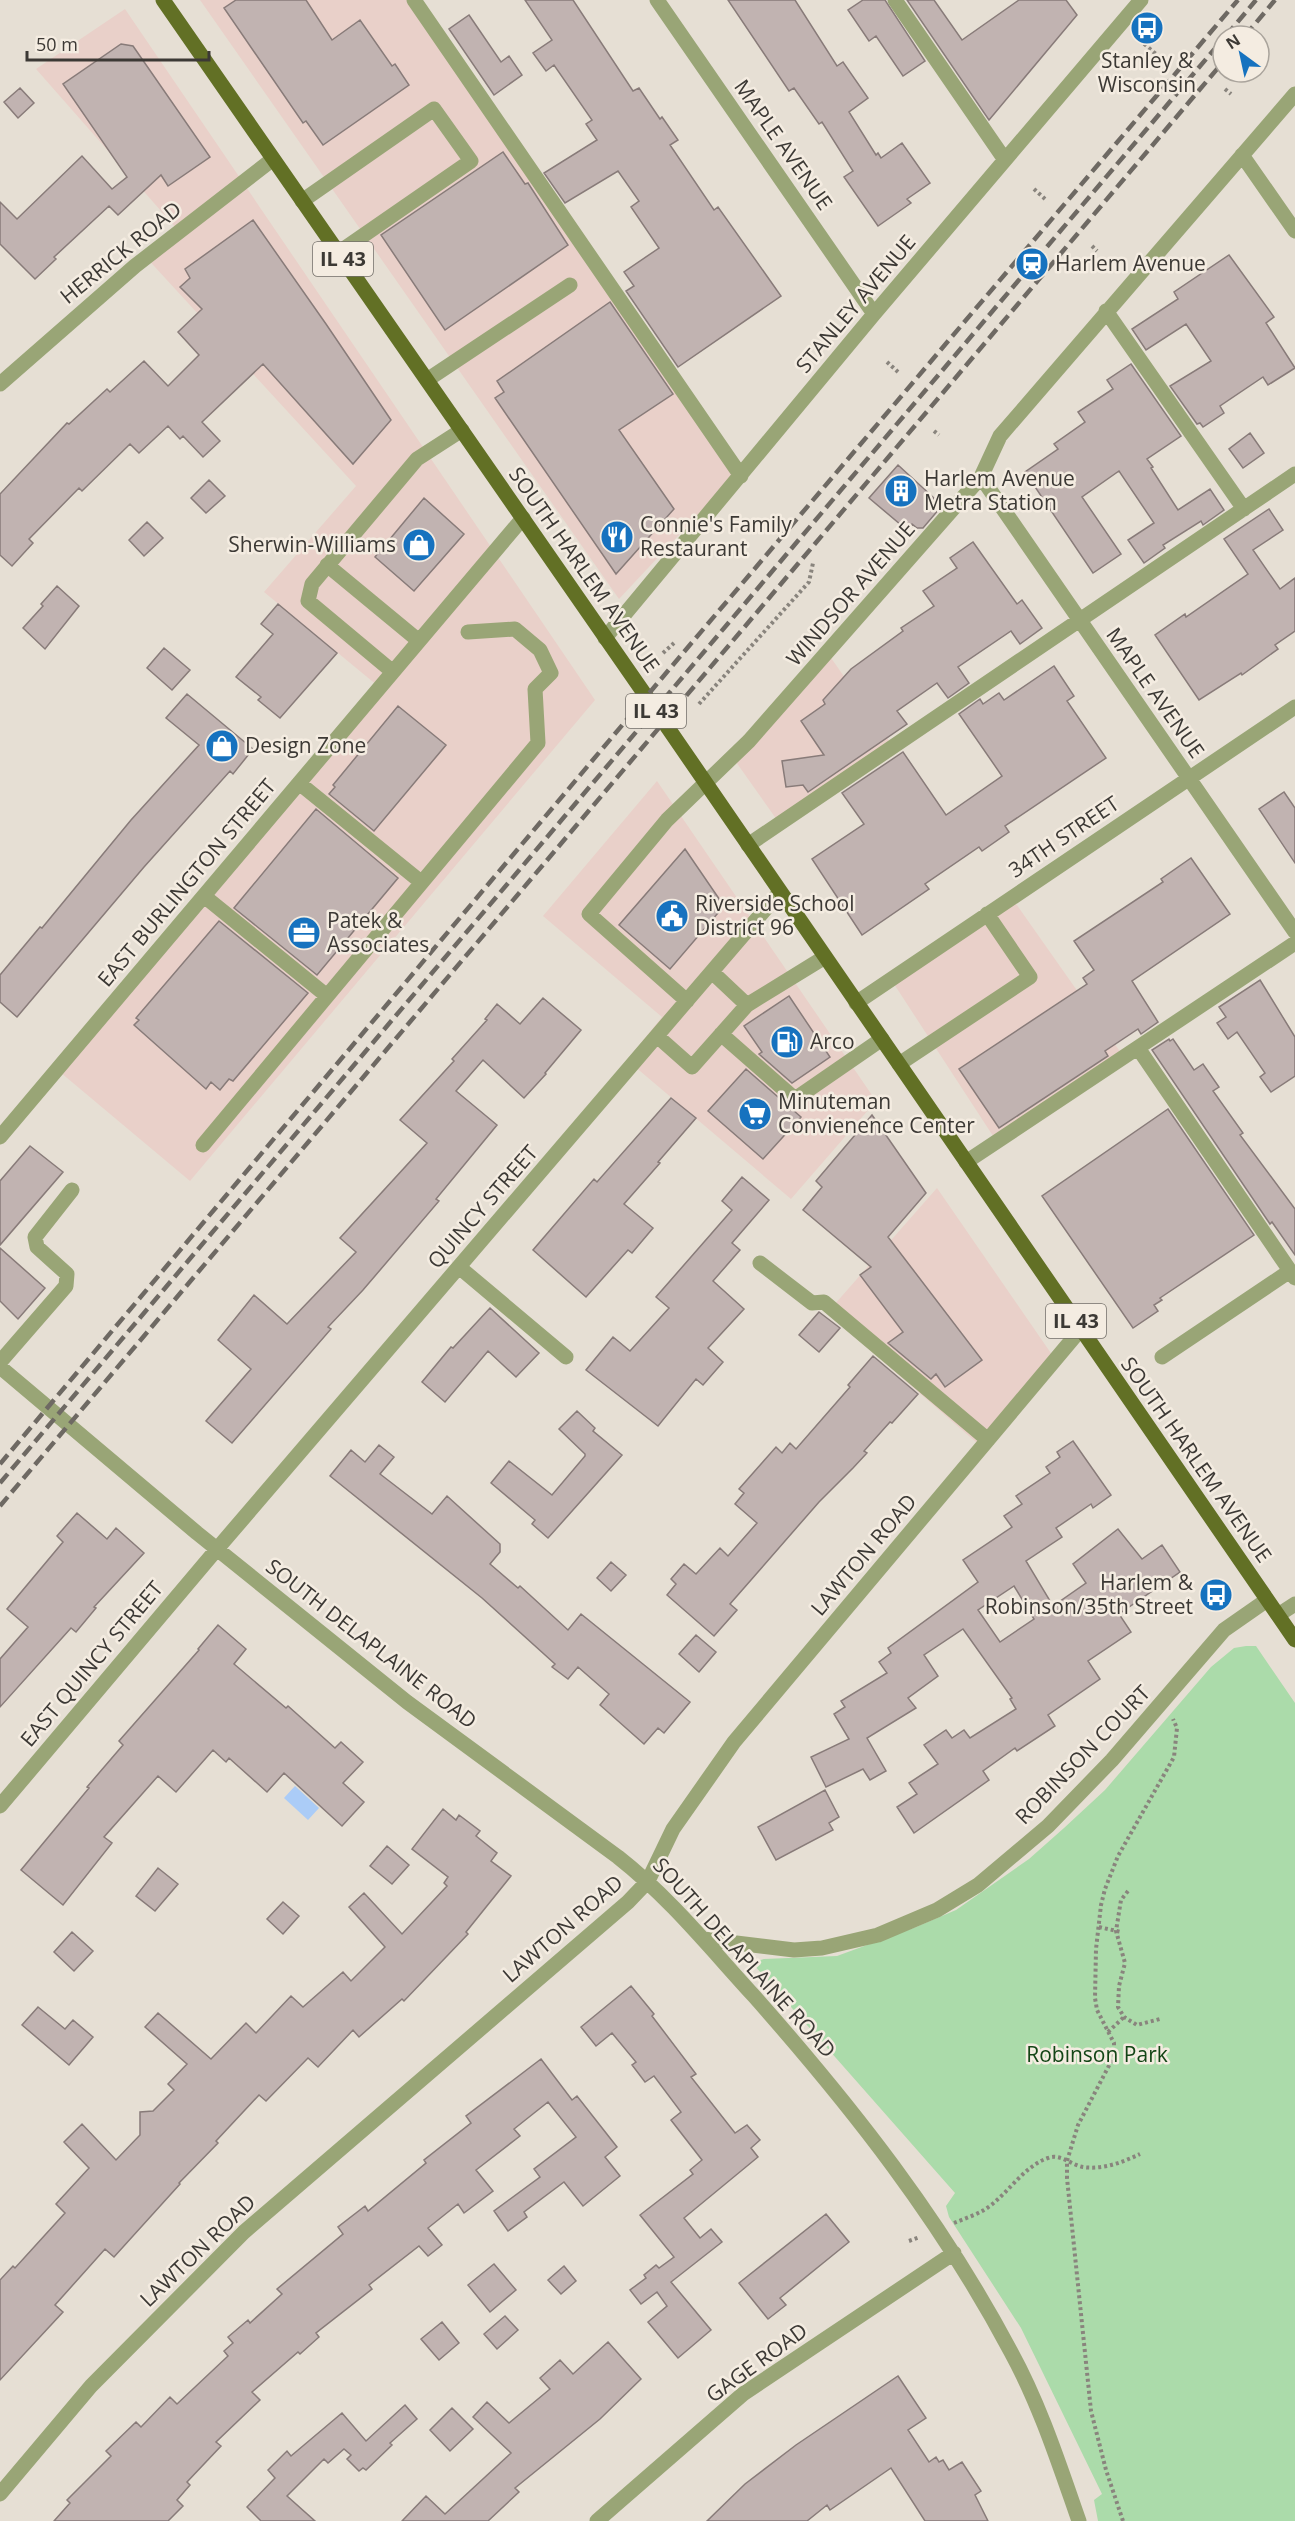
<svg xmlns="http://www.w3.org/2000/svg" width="1295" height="2521" viewBox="0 0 1295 2521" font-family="'Open Sans',sans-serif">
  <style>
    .commercial { fill: #e9d0c9 }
    .green { fill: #abdbaa }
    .water { fill: #abccf7 }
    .building { fill: #c1b3b1; stroke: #887b79; stroke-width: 1.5; fill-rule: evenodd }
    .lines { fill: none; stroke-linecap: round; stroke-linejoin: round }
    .path { stroke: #89847d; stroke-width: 4; stroke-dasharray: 3 3; stroke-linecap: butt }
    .minor { stroke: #99a576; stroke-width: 15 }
    .major { stroke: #627025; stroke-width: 15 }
    .rail { stroke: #6e6963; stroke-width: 4.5; stroke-dasharray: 12 6; stroke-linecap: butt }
    .labels { text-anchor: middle; stroke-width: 5; stroke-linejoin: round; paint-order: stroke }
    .shield { fill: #f4ece1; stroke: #736f69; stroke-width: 1.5 }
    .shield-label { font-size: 20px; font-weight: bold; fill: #3c3935 }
    .poi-label { font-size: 21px; fill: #3c3935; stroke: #f4ece1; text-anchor: start }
    .street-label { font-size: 21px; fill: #3c3935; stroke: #f4ece1 }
    .park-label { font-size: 21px; fill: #124515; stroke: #f4ece1 }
  </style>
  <rect width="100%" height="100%" fill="#e6dfd4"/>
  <path class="commercial" d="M200,0h210l326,474 -117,125z
    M125,9l470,691 -405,481 -136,-114 324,-381 -114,-94 92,-106 -213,-232 33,-26 -140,-159z
    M829,655l63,90 -115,75 -41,-58z
    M657,781l219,320 -85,98 -164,-139 35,-43 -119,-101z
    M1014,901l107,152 -126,86 -101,-155z
    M937,1188l120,174 -73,87 -157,-136z"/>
  <path class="green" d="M1246,1646h10l39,57v818h-197l-4,-21 8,-6 -81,-166 -72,-111 -3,-11 9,-13 -201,-228v-3l10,-3 73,-3 79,-29 40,-17 73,-51 35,-31 41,-38 106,-123 23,-19z"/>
  <path class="water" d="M295,1786l24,22 -11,12 -24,-22z"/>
  <path class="building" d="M236,0h70l26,40 28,-20 32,46 3,-2 14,21 -86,60 -17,-24 -3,2 -79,-115z
    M525,0h48l60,91 6,-3 21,31 2,-2 16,23 -8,5 44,65 4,-3 63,89 -103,71 -52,-76 8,-5 -10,-14 35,-24 -28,-41 8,-6 -21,-30 -53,32 -21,-30 53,-33 -11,-16 6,-4 -38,-55 -8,6 -13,-18 19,-13z
    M728,0h67l42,66 6,-4 25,36 -19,14 27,43 2,-2 3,5 21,-15 28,40 -23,16 4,4 -33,23 -34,-49 9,-6 -31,-49 -3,2 -25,-36 -5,3z
    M863,0h22l40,61 -22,15 -27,-40 -7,5 -21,-31z
    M907,0h27l28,40 57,-40h47l11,15 -88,105z
    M469,15l32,47 8,-6 13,19 -28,20 -45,-66z
    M121,44l12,2 77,111 -42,29 -7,-11 -43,40 -9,-9 -55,51 2,2 -21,20 -35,-35v-42l17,17 65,-63 30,33 15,-12 -64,-93z
    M20,88l14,15 -16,15 -14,-16z
    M503,152l22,32 3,-1 40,62 -123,85 -64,-95z
    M253,220l73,104 65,96 -38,44 -90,-100 -61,58 18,19 -17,16 -20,-21 -3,3 -12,-13 -29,27 -9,-9 -48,47 -3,-3 -50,51 4,4 -21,23 -12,-11v-61l67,-71 2,1 38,-35 3,3 34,-31 24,25 31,-31 -21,-23 24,-23 -22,-22 10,-9 -5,-9z
    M1229,255l45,62 -8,6 29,45 -27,17 -5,-8 -43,29 4,7 -21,14 -3,-4 -3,1 -27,-38 41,-25 -25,-37 -40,26 -14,-21 46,-30 -4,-7z
    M610,302l63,92 -54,36 55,79 -58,65 -121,-176 9,-6 -7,-11z
    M1131,364l50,72 -34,23 6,8 -2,1 27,42 32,-21 14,21 -21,15 -2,-4 -38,24 2,3 -21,15 -16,-23 26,-17 -35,-52 -37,26 39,57 -28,19 -68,-101 33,-23 -4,-5 31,-22 -7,-10 35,-23 -6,-9z
    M1250,433l14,20 -21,15 -14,-19z
    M898,465l36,33 -2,3 8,7 -17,20h-6l-5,-4 -5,6 -38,-32z
    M209,480l16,16 -19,17 -15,-15z
    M424,498l40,36 -50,57 -39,-34z
    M1269,509l14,21 -30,20 27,39 15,-11v53l-20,14 3,4 -36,26 -1,-2 -42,27 -44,-65 30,-21 1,3 62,-43 -24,-35z
    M147,522l16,16 -19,18 -15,-16z
    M973,542l44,62 5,-4 20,28 -22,16 -9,-13 -53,36 11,16 -21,15 -11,-15 -40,28 10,13 -99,68 -5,-7 -17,2 -4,-26 42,-6 -23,-34 24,-17 -2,-4 28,-31 52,-38 -2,-3 33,-22 -11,-15 34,-23 -7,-10z
    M57,586l22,20 -34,43 -22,-21 20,-22 -2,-2z
    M278,604l59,49 -57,65 -22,-18 3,-3 -25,-20 37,-43 -12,-10z
    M164,648l26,22 -18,20 -25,-22z
    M1054,666l20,30 -7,5 39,57 -101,68 4,6 -27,19 -3,-4 -54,37 4,5 -67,46 -50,-76 52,-35 -22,-31 61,-41 43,63 56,-39 -43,-62 21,-15 3,5 16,-11 5,7z
    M187,694l66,55 -20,25 -3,-3 -86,96 -127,150 -17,-15v-27l40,-48 2,1 89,-108 68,-75 -33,-27z
    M398,706l48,39 -72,86 -45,-37 6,-7 -2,-2z
    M1284,792l11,16v55l-36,-54z
    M316,809l82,69 -81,97 -83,-67z
    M685,849l39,57 -54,63 -51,-44z
    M1191,858l39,56 -98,67 26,41 -17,12 -3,-5 -33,22 3,5 -109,72 -40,-59 128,-85 -4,-6 11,-8 -20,-29 89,-59 -2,-3z
    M219,921l89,72 -75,88 -4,-2 -9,11 -9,-8 -5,7 -72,-64 5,-5 -3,-2z
    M1260,980l35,57v39l-24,16 -11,-15 5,-4 -28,-41 -9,7 -11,-16 9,-6 -7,-10z
    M789,996l41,61 -38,26 -33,-29 3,-2 -18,-26z
    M543,998l38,32 -36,43 1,1 -22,24 -41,-38 -27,31 41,34 -61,74 3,2 -76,89 -35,37 3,2 -99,114 -26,-22 45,-52 -33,-29 36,-45 33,29 69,-72 -16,-14 87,-95 -27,-23 54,-59 -2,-2 35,-39 -2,-1 12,-15 23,20z
    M1169,1039l1,2 3,-2 21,31 9,-6 16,23 -6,4 30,42 -3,2 55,74v46l-23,-33 -2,2 -118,-174z
    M746,1069l55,48 -38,42 -55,-48z
    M671,1098l25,20 -38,44 2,1 -36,41 29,24 -21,25 -4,-3 -42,47 -53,-47 61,-71 3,3z
    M1168,1109l86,126 -94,63 2,2 -8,5 4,6 -25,17 -91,-132z
    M872,1115l54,78 -38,44 94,123 -37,27 -9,-13 -5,5 -43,-36 15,-11 -43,-57 11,-8 -68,-57 19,-23 -6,-6z
    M30,1146l33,26 -63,73v-64z
    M742,1177l27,23 -37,43 8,7 -27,31 31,28 -36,39 15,14 -20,23 -7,-6 -38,47 -72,-56 27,-33 17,14 39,-43 -13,-11 76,-87 -10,-9z
    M0,1248l45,40 -27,31 -18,-18z
    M490,1308l49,45 -23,24 -28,-26 -43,51 -23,-20 29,-35 2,1z
    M819,1312l21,16 -21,24 -20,-17z
    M873,1356l45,38 -26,29 -2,-1 -26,29 3,2 -14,15 -34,34 -89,102 7,6 -23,26 -47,-41 9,-11 -5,-5 13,-15 12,10 24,-26 8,8 29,-33 -22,-19 9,-11 -5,-4 37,-42 6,6 8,-10 6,6 54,-62 -2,-2z
    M577,1411l18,17 -2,3 29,24 -74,83 -16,-14 3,-4 -44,-37 18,-22 43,34 33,-39v-2l-26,-25z
    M1073,1441l38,54 -18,13 -2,-4 -35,24 6,9 -36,24 27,45 33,-23 -13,-19 45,-35 24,30 20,-14 18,27 -61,42 12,18 -43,29 12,18 -52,36 7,11 -38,25 -2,-3 -32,23 6,9 -75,53 -17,-26 20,-13 -8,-11 29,-19 -14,-19 22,-15 6,8 12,-8 6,8 46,-29 -6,-10 2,-1 -49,-69 -39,26 14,21 -30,22 8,10 -49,30 19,33 -16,9 -7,-11 -37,18 -15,-30 38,-18 -15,-25 11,-7 -4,-6 46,-28 -8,-11 12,-9 -3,-5 90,-66 -15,-22 49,-33 -8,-11 18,-12 -6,-8 34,-23 -4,-6 14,-10 -3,-5zM1014,1586l20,33 -34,23 -22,-32z
    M379,1445l15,12 -14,17 52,40 15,-18 53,48v8l-10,12 28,24 2,-2 48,44 13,-16 109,88 -26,31 -6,-5 -14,16 -44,-39 9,-11 -31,-27 -10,12 -16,-12 3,-3 -73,-66 -152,-122 21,-26 14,12z
    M77,1513l30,26 9,-11 28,25 -50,54 2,1 -20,24 -5,-4 -71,79v-48l28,-32 -21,-18 56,-67 -6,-6z
    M611,1562l15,13 -15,16 -14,-13z
    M218,1625l28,24 -12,15 52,44 2,-2 47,42 6,-6 22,20 -20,21 21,19 -22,24 -58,-53 -17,19 -38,-34 -3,4 -13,-12 -37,42 -18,-16 -54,61 8,6 -49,62 -42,-35 68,-82 -2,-1 36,-42 -4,-4 80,-91 -1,-1z
    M696,1635l20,17 -17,20 -20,-18z
    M825,1790l14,27 -10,6 4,7 -57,30 -18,-33z
    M443,1809l13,11 3,-5 21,16 -4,5 21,17 -6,8 20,15 -45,56 2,2 -64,67 -2,-2 -43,38 -6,-7 -35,37 -10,-9 -42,43 -7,-6 -43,46 2,2 -39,40 1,1 -66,73 -9,-8 -50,56 8,7 -63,68v-100l13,-14 2,2 50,-55 -9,-9 33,-36 -25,-26 18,-18 34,36 24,-25v-23l13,-1 21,-21 -6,-6 19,-20 -42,-37 13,-14 53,46 35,-36 10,10 35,-37 12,11 40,-35 8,9 34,-34 -36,-40 15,-14 38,41 45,-48 -3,-3 4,-6 -36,-28z
    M387,1846l22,19 -17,19 -22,-18z
    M158,1868l20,16 -23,27 -19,-15z
    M283,1902l16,14 -16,18 -16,-15z
    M72,1932l21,19 -19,20 -20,-19z
    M631,1986l23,28 -2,2 44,58 -5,3 44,56 12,-8 13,15 -9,8 7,9 -74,61 16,20 11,-9 11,13 -51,40 40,48 -33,28 -30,-36 19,-16 -10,-14 -16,12 -11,-14 16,-12 -2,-3 12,-10 3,3 15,-11 -34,-42 53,-41 -3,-4 12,-10 -31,-40 10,-8 -27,-36 -9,6 -13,-17 4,-3 -24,-29 -16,13 -15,-19z
    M38,2007l27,22 8,-9 20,17 -24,28 -47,-40z
    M541,2059l31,41 5,-4 40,51 -12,10 15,19 -37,30 -19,-24 -40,30 3,5 -19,14 -14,-20 46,-34 -6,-8 42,-32 -28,-35 -34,27 6,7 -44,34 17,21 -29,22 -6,-9 -30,24 14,17 -14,11 -9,-10 -50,39 3,4 -56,44 3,4 -19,17 -2,-2 -46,40 8,8 -44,42 5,4 -34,36 3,3 -13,15 6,6 -15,15h-114l16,-18 -3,-3 44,-44 -5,-5 30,-29 5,5 29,-30 7,7 51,-48 -4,-5 9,-8 -5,-6 20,-17 2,3 32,-29 -5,-5 66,-55 -5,-7 27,-21 3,5 58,-48 -2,-3 47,-37 -5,-7z
    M826,2214l23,28 -69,56 6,7 -18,14 -29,-36z
    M494,2264l22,26 -26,22 -22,-27z
    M564,2266l12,15 -15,13 -13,-14z
    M505,2316l13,14 -21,19 -13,-15z
    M442,2322l17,21 -20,17 -18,-21z
    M608,2342l33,37 -41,40 -85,69 4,4 -31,29h-86l24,-25 19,18 66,-61 -38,-36 14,-15 22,21 41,-34 -10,-11 20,-18 13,14z
    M898,2376l28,42 -18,12 21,32 7,-5 3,5 4,-2 6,10 13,-8 19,29 -6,4 13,26h-63l-34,-53 -61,42 -3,-5 -20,16h-100l38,-37 51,-39z
    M405,2405l12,14 -27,24 2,2 -26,25 -3,-2 -4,3 -12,-12 4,-4 -7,-6 -16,14 -4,-4 -37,37 28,25h-54l-14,-14 28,-29 -7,-8 19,-19 4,5 51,-43 24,28z
    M452,2408l21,21 -23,22 -20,-21z"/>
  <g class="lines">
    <path class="path" d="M1135,36l29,25
      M1225,89l6,5
      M1034,189l11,10
      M1092,246l5,5
      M887,362l11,10
      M934,431l5,4
      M663,653l11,-10
      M699,704l110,-122 4,-19
      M1137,1687l8,8
      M1128,1891l-7,9 -5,31 9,32 -6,23 -1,21 6,10 13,8 23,-6
      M1099,1927l22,5
      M1108,2032l17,-16
      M954,2223c10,-4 21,-8 30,-13 23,-14 38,-43 64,-52 12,-5 23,7 35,9 20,3 40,-5 57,-13
      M909,2241l11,-4
      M1123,2521l-17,-51 -15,-59 -24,-233v-17l11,-36 36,-69v-13l-17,-33 -2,-12 1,-49 5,-44 4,-16 13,-33 56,-99 3,-29 -4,-9"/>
    <path class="minor" d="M414,0l327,476
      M657,0l217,314
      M895,0l110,160
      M1242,155l53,76
      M302,201l132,-92 37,52 -133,92
      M1106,311l138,198
      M427,380l143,-95
      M0,384l135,-118 138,-107
      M981,477l314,455
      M327,565l92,76
      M605,638l269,-324 267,-314
      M393,672l-85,-71 4,-17 105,-125 45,-29
      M299,783l122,99
      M748,845l547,-371
      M204,896l123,100
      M712,972l35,33
      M687,1001l-98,-87 78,-94 82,-79 232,-264 19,-41 295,-342
      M856,1003l439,-296
      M721,1034l74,65 87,-60
      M657,1036l35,31 55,-62 78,-48
      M1138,1048l157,230
      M899,1064l131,-87 -43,-63
      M0,1137l523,-619
      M203,1145l335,-402 -3,-54 16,-16 -11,-23 -25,-21 -47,3
      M966,1162l329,-219
      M760,1263l52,40 12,-1 164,138
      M459,1267l107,90
      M1162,1357l128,-86
      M0,1362l66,-76 1,-12 -30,-27 -2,-10 37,-47
      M0,1367l197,166 210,169 211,155c51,40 92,91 136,139 99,112 187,224 257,356 29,53 48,112 68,169
      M1278,1615l17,-11
      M0,1806l217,-257 563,-657
      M703,1939l91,11 28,-2 56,-13 59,-25 41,-25 70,-59 64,-66 112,-130 43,-30
      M0,2494l91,-108 153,-154 384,-330 20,-21 25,-52 61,-87 347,-413
      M597,2521l146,-127 211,-141"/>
    <path class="major" d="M163,0l483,696 649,944"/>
    <path class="rail" d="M1226,36l30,-36
      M1245,36l30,-36
      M0,1464l672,-798 566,-666
      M0,1483l1223,-1444
      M0,1506l1223,-1444"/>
  </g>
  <defs>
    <g id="bus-disc" transform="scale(1.725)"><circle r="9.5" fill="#1672bf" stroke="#f4ece1"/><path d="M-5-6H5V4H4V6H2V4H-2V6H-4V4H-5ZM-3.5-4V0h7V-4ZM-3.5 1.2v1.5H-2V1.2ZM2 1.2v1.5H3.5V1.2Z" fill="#fff"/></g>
    <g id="station-disc" transform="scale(1.725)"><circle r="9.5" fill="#1672bf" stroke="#f4ece1"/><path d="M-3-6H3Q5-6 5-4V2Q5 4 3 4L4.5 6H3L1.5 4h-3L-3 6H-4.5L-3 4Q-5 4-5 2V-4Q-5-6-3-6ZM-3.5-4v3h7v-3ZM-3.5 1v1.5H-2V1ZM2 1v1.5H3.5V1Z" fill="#fff"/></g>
    <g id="building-disc" transform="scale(1.725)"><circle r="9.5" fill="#1672bf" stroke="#f4ece1"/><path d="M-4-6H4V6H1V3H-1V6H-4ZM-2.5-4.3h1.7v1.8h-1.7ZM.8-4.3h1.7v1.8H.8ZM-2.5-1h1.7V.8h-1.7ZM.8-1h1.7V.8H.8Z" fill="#fff"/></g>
    <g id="restaurant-disc" transform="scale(1.725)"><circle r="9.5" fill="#1672bf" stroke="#f4ece1"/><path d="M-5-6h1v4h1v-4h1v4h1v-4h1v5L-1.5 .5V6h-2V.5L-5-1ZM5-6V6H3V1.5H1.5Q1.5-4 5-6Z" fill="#fff"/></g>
    <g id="shop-disc" transform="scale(1.725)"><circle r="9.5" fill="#1672bf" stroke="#f4ece1"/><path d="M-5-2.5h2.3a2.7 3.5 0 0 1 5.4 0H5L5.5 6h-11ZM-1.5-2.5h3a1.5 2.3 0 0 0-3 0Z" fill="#fff"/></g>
    <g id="civic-disc" transform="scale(1.725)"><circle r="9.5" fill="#1672bf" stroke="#f4ece1"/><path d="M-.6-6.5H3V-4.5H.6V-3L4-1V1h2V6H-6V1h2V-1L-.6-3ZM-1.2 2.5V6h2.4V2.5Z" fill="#fff"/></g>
    <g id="office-disc" transform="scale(1.725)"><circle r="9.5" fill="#1672bf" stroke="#f4ece1"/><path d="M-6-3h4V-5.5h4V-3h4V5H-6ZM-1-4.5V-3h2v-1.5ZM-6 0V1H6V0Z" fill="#fff"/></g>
    <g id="fuel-disc" transform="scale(1.725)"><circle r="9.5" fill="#1672bf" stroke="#f4ece1"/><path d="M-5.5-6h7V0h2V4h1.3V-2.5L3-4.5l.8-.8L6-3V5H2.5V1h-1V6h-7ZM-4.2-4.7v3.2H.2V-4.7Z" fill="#fff"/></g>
    <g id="supermarket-disc" transform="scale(1.725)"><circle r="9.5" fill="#1672bf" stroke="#f4ece1"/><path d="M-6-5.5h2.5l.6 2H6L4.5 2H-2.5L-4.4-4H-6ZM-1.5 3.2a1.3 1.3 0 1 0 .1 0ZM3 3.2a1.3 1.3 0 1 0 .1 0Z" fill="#fff"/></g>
  </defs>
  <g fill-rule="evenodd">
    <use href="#bus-disc" x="1147" y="28"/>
    <use href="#station-disc" x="1032" y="264"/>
    <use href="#building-disc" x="901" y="491"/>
    <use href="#restaurant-disc" x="617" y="537"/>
    <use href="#shop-disc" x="419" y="545"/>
    <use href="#shop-disc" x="222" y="746"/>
    <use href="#civic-disc" x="672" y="916"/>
    <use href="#office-disc" x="304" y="933"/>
    <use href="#fuel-disc" x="787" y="1042"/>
    <use href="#supermarket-disc" x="755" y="1114"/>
    <use href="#bus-disc" x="1216" y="1595"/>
  </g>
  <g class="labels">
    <g class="shield">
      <rect x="313" y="242" width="60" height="34" rx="4.5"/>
      <rect x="626" y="694" width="60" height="34" rx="4.5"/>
      <rect x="1046" y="1304" width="60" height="34" rx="4.5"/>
    </g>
    <g class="shield-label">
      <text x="343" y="266">IL 43</text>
      <text x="656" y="718">IL 43</text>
      <text x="1076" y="1328">IL 43</text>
    </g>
    <g class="poi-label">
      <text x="1147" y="68" text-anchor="middle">Stanley &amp;<tspan x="1147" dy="24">Wisconsin</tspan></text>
      <text x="1055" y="271">Harlem Avenue</text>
      <text x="924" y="486">Harlem Avenue<tspan x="924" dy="24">Metra Station</tspan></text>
      <text x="640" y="532">Connie's Family<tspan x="640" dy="24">Restaurant</tspan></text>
      <text x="396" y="552" text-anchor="end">Sherwin-Williams</text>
      <text x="245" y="753">Design Zone</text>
      <text x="695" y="911">Riverside School<tspan x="695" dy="24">District 96</tspan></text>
      <text x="327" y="928">Patek &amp;<tspan x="327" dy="24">Associates</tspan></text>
      <text x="810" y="1049">Arco</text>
      <text x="778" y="1109">Minuteman<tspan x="778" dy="24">Convienence Center</tspan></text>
      <text x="1193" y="1590" text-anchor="end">Harlem &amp;<tspan x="1193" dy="24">Robinson/35th Street</tspan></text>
    </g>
    <g class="street-label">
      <text transform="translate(783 145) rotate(55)" y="7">MAPLE AVENUE</text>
      <text transform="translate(121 253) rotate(-39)" y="7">HERRICK ROAD</text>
      <text transform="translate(856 304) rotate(-50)" y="7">STANLEY AVENUE</text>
      <text transform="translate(584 570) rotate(55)" y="7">SOUTH HARLEM AVENUE</text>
      <text transform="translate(851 594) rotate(-49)" y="7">WINDSOR AVENUE</text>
      <text transform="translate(1155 693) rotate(55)" y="7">MAPLE AVENUE</text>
      <text transform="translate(1064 837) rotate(-34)" y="7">34TH STREET</text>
      <text transform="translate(187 883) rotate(-50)" y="7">EAST BURLINGTON STREET</text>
      <text transform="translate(483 1207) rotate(-49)" y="7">QUINCY STREET</text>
      <text transform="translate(1196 1460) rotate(55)" y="7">SOUTH HARLEM AVENUE</text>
      <text transform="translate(864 1555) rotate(-50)" y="7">LAWTON ROAD</text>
      <text transform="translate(371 1644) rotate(38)" y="7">SOUTH DELAPLAINE ROAD</text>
      <text transform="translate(92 1664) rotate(-50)" y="7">EAST QUINCY STREET</text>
      <text transform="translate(1083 1755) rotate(-46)" y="7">ROBINSON COURT</text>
      <text transform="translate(563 1929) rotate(-41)" y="7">LAWTON ROAD</text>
      <text transform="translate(744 1958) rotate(48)" y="7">SOUTH DELAPLAINE ROAD</text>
      <text transform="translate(198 2251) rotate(-44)" y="7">LAWTON ROAD</text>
      <text transform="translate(757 2363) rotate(-36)" y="7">GAGE ROAD</text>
    </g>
    <g class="park-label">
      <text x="1097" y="2062">Robinson Park</text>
    </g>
  </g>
  <g transform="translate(1241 54) rotate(327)"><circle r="28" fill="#f4ece1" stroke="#aaa49c" stroke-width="1.5"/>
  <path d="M0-4.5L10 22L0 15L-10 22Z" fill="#1672bf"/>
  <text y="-9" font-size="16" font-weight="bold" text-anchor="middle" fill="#3c3935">N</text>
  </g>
  <path d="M27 51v9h182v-9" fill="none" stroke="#3c3935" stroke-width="3"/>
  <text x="36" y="51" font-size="18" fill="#3c3935" stroke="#f4ece1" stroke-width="4.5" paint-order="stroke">50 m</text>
</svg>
